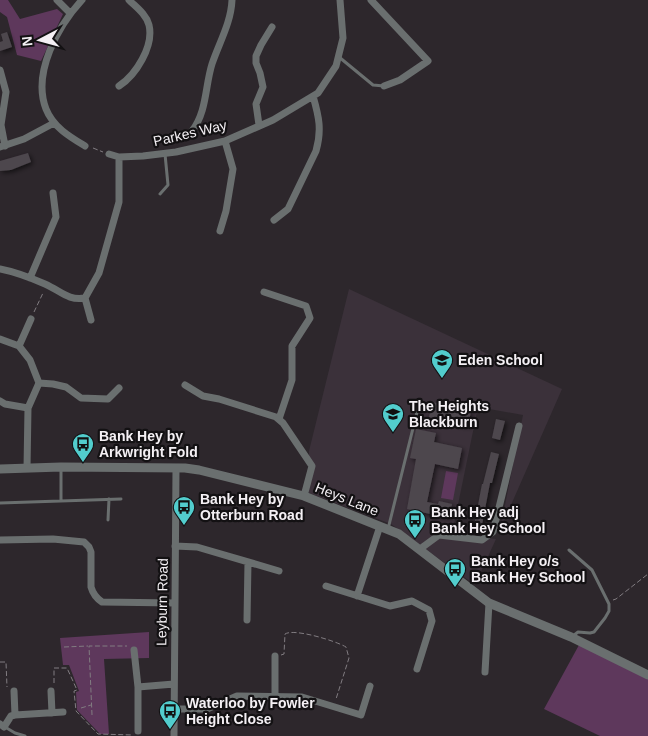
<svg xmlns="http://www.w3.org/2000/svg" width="648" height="736" viewBox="0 0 648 736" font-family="Helvetica,sans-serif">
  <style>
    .built { fill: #3b313a }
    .green { fill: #5e385c }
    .building { fill: #4d474d; filter: url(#shadow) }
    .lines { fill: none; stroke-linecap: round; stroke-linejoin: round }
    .path { stroke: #817c81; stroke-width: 1; stroke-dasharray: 5 2.5; stroke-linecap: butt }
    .service { stroke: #6a6f6f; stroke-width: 3 }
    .minor { stroke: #6a6f6f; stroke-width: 7 }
    .tertiary { stroke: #6a6f6f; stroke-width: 9 }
    .labels { text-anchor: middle; stroke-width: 4.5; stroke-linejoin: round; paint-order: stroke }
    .street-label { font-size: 14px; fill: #f4f0f4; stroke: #131113 }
    .poi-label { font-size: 14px; font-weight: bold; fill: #f4f0f4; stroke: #131113; text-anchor: start }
  </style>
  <defs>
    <filter id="shadow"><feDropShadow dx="2" dy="2" stdDeviation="2.5" flood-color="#0009"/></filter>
  </defs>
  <rect width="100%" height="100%" fill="#2d272c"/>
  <path class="built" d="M349,289l213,100 -62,141 23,-115 -45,-8 -26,127 44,5 -21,46 -84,-61 -82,-31v-42z"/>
  <path class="green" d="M0,0h8l12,19 37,-10 6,5 -22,47 -24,-6 -10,-38 -7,-5z
    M446,471l12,2 -5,27 -12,-2z
    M149,632v26l-45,1 5,75h-9l-23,-24 -1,-18 3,-1 -10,-26h-6l-3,-27z
    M579,645l69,33v58h-48l-56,-27z"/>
  <path class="building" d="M7,32l5,15 -12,4v-9l3,-1 -2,-7z
    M28,153l3,9 -20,8 -11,1v-10z
    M432,402l39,9 -3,15 -39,-9z
    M496,419l9,2 -5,19 -8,-2z
    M416,429l20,4 -2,9 28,6 -4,21 -23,-5 -8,38 11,2 1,-3 13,3 -3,14 -42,-9 9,-50 -6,-1z
    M491,452l8,2 -7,29h-2l-8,42 -3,9 -9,-3 1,-6 3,1 8,-42h1z"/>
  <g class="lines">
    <path class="path" d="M93,148l10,4
      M34,312l9,-19
      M613,600l3,-1 32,-25
      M64,647l24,-1
      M281,655l3,-1 1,-20c9,-6 51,7 61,13l3,11 -13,41
      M0,662h6l1,25
      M54,683v-15h13l10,22 -3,1 2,20 22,23 35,1
      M81,708l10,-3
      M92,715l-3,-69h38"/>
    <path class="service" d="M339,57l34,28 11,1
      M160,194l8,-9 -3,-31
      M61,469v32
      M0,503l121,-4
      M108,520l1,-21
      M388,529l31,-125
      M569,550l23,20 17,34v7l-4,7 -11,14 -4,1 -12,-1 -5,4
      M5,727l10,6 10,3"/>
    <path class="minor" d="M57,0l13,13
      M82,0c-24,26 -50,73 -36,109 7,18 24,28 39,37
      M371,0l57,61 -28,19 -16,6
      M0,70l6,22 -5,33 4,21
      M119,86c17,-11 35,-40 30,-61 -3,-11 -13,-18 -20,-25
      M259,125l-3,-21 7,-17 -3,-14 -4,-10v-7l5,-11 11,-18
      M192,131c15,-19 13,-45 20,-67 7,-21 19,-41 20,-64
      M0,147l24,-8 30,-16
      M109,154l10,3 24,-1 33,-4 49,-11 48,-21 45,-27 18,-27 7,-28 -3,-38
      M274,220l14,-11 28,-58c6,-21 3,-34 -3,-55
      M220,231l6,-20 7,-42 -8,-28
      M0,269c16,3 31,9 45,15 16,7 23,17 40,14l14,-25 20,-71v-45
      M30,278l26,-61 -3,-24
      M264,292l42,14 4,12 -18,28v34l-13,39
      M85,298l6,22
      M0,339l19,7 11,14 9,23 -11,25 -1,60
      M19,346l12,-27
      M39,383l14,1 13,3 15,11 27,1 11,-11
      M185,385l18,11 16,3 57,18 7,6 29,43 -8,30
      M0,401l5,3 23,4
      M0,540l53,-1 31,3 5,5 2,5v35c2,7 5,11 11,15l73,1
      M175,546l22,1 82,24
      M420,549l19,-14 43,5 11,-8 26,-106
      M326,586l64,20 22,-5 17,9 3,11 -15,48
      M357,596l23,-70
      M247,620l1,-58
      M134,650l4,37
      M485,672l4,-69
      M51,691l1,22
      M275,696v-40
      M175,709h32l30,-13 65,1 59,18 9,-29
      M15,715l48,-3
      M0,724l4,3 7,-11 4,-1 -1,-24
      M138,731v-44l36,-3
      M174,736l2,-267"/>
    <path class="tertiary" d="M0,469l61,-2 124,1 14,2 105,26 95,38 90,69 82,34 77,38"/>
  </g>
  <defs>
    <g id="school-pin" transform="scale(1.125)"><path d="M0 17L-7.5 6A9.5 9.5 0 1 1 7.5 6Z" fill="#52cdcd" stroke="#131113"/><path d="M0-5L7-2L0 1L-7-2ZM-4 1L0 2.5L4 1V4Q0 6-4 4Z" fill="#111"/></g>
    <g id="bus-pin" transform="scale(1.125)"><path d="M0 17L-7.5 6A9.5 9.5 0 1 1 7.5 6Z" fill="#52cdcd" stroke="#131113"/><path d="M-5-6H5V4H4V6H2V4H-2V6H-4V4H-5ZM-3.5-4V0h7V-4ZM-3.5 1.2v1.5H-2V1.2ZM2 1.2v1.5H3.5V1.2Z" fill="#111"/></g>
  </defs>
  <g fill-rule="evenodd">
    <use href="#school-pin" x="442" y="360"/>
    <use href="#school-pin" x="393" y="414"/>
    <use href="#bus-pin" x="83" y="444"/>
    <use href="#bus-pin" x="184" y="507"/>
    <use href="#bus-pin" x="415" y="520"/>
    <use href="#bus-pin" x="455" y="569"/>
    <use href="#bus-pin" x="170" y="711"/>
  </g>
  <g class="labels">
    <g class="street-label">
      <text transform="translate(190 133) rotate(-13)" y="5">Parkes Way</text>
      <text transform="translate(347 499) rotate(22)" y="5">Heys Lane</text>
      <text transform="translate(162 602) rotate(-89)" y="5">Leyburn Road</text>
    </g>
    <g class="poi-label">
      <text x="458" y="365">Eden School</text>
      <text x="409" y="411">The Heights<tspan x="409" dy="16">Blackburn</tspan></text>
      <text x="99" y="441">Bank Hey by<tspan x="99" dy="16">Arkwright Fold</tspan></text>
      <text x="200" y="504">Bank Hey by<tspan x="200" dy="16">Otterburn Road</tspan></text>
      <text x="431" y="517">Bank Hey adj<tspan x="431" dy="16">Bank Hey School</tspan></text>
      <text x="471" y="566">Bank Hey o/s<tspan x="471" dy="16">Bank Hey School</tspan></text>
      <text x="186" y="708">Waterloo by Fowler<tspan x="186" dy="16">Height Close</tspan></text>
    </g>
  </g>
  <g transform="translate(40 40) rotate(264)" stroke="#131113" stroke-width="4" paint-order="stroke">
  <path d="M0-4L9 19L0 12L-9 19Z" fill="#f4f0f4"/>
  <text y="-8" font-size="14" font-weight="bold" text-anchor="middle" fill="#f4f0f4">N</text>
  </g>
</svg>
